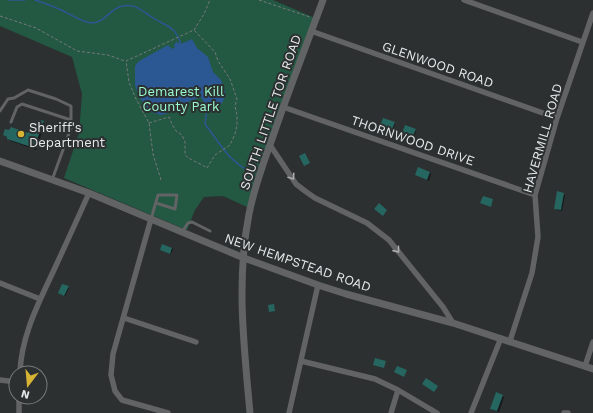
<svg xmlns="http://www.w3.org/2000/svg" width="593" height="413" viewBox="0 0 593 413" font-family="'Work Sans',sans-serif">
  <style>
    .green { fill: #235842 }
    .water { fill: #2b5793 }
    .shadow { fill: #0007 }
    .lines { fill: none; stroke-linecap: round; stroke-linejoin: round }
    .stream { stroke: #2b5793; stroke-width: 1.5 }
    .building { fill: #266660 }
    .path { stroke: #76797a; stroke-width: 1; stroke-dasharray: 3 2; stroke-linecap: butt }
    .service { stroke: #616364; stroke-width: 3 }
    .minor { stroke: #616364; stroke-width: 5.5 }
    .tertiary { stroke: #616364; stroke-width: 7 }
    .oneway { stroke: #abadae }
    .poi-dot { fill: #d8b434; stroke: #2c3031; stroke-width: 1.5 }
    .labels { text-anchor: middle; stroke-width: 4; stroke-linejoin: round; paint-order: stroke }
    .street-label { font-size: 13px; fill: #e7eaeb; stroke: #2c3031 }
    .park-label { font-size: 13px; fill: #9bfbcf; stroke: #2c3031 }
    .poi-label { font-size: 13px; fill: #e7eaeb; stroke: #2c3031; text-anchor: start }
  </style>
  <rect width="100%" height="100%" fill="#2c3031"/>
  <path class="green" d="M0,0h273l42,18 -68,189 -24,-11 -19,1 -9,13 -8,20 -123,-52 15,-45 3,-39 -10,-37 -72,-31z"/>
  <path class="water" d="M192,39l5,9 11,9 5,15 8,8 5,15 -4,8 -10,9 -5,-4 -6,-11 -11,4 -7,5h-7l-8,7 -6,2 -9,-2 -5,-4 -9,-12 -4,-12v-19l4,-5 29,-16 4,4 3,-2 -1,-3 3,-2 4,2z"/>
  <path class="shadow" d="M43,122l2,2 -9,26 -25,-9 -7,-6 25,-1 11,-8z
    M394,123l1,1 -2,7 -12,-5z
    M415,130l1,1 -2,6 -10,-4z
    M430,172l1,2 -2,7 -13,-6z
    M564,194l1,1 -3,16 -5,-1 -2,-2z
    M172,248l1,1 -2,5 -10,-4z
    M68,287l1,1 -4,8 -5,-2z
    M502,396l2,1 -5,15 -6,-2 -2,-2z"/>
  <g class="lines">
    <path class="stream" d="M9,0h16
      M35,0c9,3 18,6 26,10 10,4 21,13 32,13 12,-1 17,-14 29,-17 16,-3 21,7 33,13 6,4 13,6 18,11 4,3 6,9 8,14
      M207,108l-2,16c13,17 25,39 45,47"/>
  </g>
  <path class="building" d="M383,118l12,4 -3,8 -12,-4z
    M41,120l3,1 -10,27 -27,-9v-2l-4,-2 2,-6 4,1 2,-3 17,6 4,-11 7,3z
    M405,125l11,4 -3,7 -11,-3z
    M305,153l5,10 -6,3 -5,-10z
    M418,167l12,5 -3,8 -12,-5z
    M557,191l7,2 -3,17 -7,-1z
    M483,196l10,3 -2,8 -11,-4z
    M379,203l8,7 -4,6 -9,-7z
    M162,244l10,4 -2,6 -10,-4z
    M62,284l7,2 -5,10 -6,-3z
    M274,304l1,7 -6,1 -1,-7z
    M375,358l11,3 -2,7 -11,-3z
    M397,366l10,4 -3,7 -10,-5z
    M426,378l12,8 -4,6 -12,-8z
    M496,392l7,3 -6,16 -7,-2z"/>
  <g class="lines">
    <path class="path" d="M259,0l51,17
      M0,16l36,12 41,23 31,4 17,6
      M149,123l20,-6 3,7 4,7 6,4 3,7v13c6,6 15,8 22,13l8,-13 15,-10 5,-11 2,-9v-10l-2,-9 2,-7 -7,-20 -12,-18 -3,-9 -21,-22
      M161,180l-8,-26 -4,-31 -13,-24 -7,-17 -3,-21 68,-31 10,-16 6,-14"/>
    <path class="service" d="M0,111l8,-12 6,-1 14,-8 28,9 15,7v22l-19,52
      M11,122l6,-15 5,-3 49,16
      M151,219l7,-24h19l-2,14 -19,-6
      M182,232l6,-9 4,-1 18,9"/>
    <path class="minor" d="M464,0l118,42
      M311,31l246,87
      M283,107l252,88
      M270,145l26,39 9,7 10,7 52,25 22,17 54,67 10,16
      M151,219l-38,135 -2,21 4,16 7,9 46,13
      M0,283l40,16
      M124,318l72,24
      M510,341l22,-68 6,-36 -3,-42 22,-77 36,-105
      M301,361l74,18 23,11 39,23
      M585,366l8,-24
      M20,373c1,-36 18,-69 33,-101 12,-26 24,-52 36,-79
      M0,380l16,2
      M19,397v16
      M289,413l29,-128
      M391,413l7,-23
      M471,413l30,-75
      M564,413h4"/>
    <path class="tertiary" d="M0,161l89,32 155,65 74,27 28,9 107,29 140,46
      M250,413c-6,-66 -14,-133 -1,-199 5,-26 14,-50 23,-75 16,-47 34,-93 51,-139"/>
  </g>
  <defs><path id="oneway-chevron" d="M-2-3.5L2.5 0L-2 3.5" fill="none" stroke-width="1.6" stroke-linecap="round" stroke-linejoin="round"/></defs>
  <g class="oneway">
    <use href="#oneway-chevron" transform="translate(292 177) rotate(56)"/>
    <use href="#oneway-chevron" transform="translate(397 250) rotate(51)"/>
  </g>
  <circle class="poi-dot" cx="21" cy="134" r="4"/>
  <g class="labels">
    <g class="street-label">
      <text transform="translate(438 64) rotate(19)" y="5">GLENWOOD ROAD</text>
      <text transform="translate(270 112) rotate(-71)" y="5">SOUTH LITTLE TOR ROAD</text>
      <text transform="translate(542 138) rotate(-74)" y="5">HAVERMILL ROAD</text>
      <text transform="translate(413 140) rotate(19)" y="5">THORNWOOD DRIVE</text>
      <text transform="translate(298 262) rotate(19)" y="5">NEW HEMPSTEAD ROAD</text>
    </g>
    <g class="park-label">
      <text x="181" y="96">Demarest Kill<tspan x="181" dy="15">County Park</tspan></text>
    </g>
    <g class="poi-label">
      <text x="29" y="132">Sheriff's<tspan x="29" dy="15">Department</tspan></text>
    </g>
  </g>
  <g transform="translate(28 385) rotate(196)"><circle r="19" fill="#2c3031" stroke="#777a7b"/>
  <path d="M0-3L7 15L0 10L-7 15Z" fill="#d8b434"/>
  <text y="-6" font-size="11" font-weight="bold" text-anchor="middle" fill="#e7eaeb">N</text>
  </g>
</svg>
